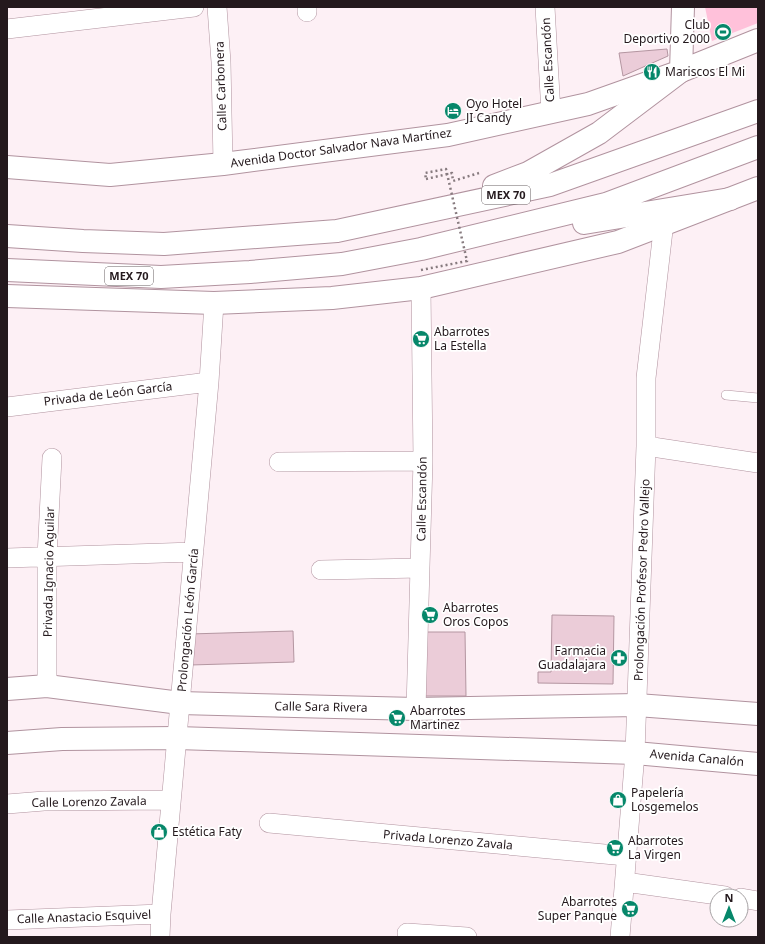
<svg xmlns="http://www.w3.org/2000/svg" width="765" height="944" viewBox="0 0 765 944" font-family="'Noto Sans',sans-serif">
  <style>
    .green { fill: #ffc1da }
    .building { fill: #ebccd8; stroke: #b496a1 }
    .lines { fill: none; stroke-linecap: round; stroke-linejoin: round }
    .lane-casing { stroke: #b1939f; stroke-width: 10 }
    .street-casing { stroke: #b1939f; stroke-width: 20 }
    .secondary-casing { stroke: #b1939f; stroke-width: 24 }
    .highway-casing { stroke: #b1939f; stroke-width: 24 }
    .path { stroke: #877b7f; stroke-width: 2.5; stroke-dasharray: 2 3; stroke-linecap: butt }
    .lane { stroke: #fff; stroke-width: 9 }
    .street { stroke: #fff; stroke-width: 19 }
    .secondary { stroke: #fff; stroke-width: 22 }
    .highway { stroke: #fff; stroke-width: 22 }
    .path-bridge { stroke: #877b7f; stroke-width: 2.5; stroke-dasharray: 2 3; stroke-linecap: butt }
    .labels { text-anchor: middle; stroke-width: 3.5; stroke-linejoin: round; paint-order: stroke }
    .shield { fill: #fff; stroke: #665e61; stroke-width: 1 }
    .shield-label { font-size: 11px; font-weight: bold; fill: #24191d }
    .poi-label { font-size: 12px; fill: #24191d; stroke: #fff; text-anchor: start }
    .street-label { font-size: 12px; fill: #24191d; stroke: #fff }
  </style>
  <rect width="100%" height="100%" fill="#fdf0f5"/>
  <path class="green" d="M705,7h53v16l-46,18z"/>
  <path class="building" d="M667,49l1,7 -45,20 -4,-23z
    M552,615l62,1 -1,68 -75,-1v-11h13z
    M293,631l1,31 -104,3 -1,-31z
    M425,632h40l1,64h-41z"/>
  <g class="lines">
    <g class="lane-casing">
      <path id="lane" d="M726,395l32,3"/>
    </g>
    <g class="street-casing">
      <path id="street" d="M217,7l4,55 2,102
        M307,7v5
        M545,7l6,106
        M7,29l187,-22
        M7,407l202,-25
        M646,446l112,17
        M279,462l144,-1
        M7,558l187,-6
        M321,570l99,-2
        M47,686v-129l5,-99
        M416,709l7,-248 -2,-173
        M7,804l37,-3 127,-1
        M269,823l357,33
        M625,882l100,14
        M741,898l17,3
        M7,920l154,-6
        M407,933l60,4
        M160,937l1,-23 48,-532 5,-79
        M620,937l15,-184 11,-307v-68l18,-156"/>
    </g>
    <g class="secondary-casing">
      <path id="secondary" d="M681,71l2,-64
        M7,167l103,8 113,-11 225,-29 140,-31 93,-33 77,-31
        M7,296l207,7 118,-5 89,-10 197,-46 140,-54
        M7,689l40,-3 133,17 236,6 221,-4 121,9
        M7,743l55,-4 115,-1 458,15 123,11"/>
    </g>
    <g class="highway-casing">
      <path id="highway" d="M494,186l34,-13 71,-40 82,-62
        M584,223l146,-24
        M7,236l76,5 81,3 173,-13 213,-46 208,-74
        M7,270l154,7 89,-5 92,-8 79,-15 185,-45 152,-57"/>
    </g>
    <path class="path" d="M426,179l26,-6 1,8 26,-8"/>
    <use href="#lane" class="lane"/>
    <use href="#street" class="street"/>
    <use href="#secondary" class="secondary"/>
    <use href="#highway" class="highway"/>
    <path class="path-bridge" d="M421,270l46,-9 -21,-92 -21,4 1,6"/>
  </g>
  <defs>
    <g id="stadium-disc" transform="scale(0.9)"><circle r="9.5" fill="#06876a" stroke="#fff"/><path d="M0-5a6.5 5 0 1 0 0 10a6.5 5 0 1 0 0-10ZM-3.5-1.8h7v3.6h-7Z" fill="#fff"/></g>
    <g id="restaurant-disc" transform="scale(0.9)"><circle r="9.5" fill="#06876a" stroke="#fff"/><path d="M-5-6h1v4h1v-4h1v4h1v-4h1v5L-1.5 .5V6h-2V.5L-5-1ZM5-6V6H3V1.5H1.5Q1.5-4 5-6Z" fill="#fff"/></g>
    <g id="hotel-disc" transform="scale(0.9)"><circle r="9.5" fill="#06876a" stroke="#fff"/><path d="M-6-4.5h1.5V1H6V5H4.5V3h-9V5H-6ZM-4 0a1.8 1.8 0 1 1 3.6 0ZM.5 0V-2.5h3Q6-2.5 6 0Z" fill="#fff"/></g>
    <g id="supermarket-disc" transform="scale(0.9)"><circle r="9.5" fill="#06876a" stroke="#fff"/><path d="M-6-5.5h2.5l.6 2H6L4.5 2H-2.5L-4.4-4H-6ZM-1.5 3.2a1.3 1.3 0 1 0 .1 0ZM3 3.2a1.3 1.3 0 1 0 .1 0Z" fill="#fff"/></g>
    <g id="pharmacy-disc" transform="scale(0.9)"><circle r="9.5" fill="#06876a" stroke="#fff"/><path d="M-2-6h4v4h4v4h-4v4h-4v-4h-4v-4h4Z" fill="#fff"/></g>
    <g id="shop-disc" transform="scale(0.9)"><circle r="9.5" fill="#06876a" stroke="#fff"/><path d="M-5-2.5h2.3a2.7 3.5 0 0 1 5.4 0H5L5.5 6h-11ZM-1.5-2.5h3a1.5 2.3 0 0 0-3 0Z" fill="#fff"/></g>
  </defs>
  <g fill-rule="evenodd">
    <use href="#stadium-disc" x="723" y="32"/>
    <use href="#restaurant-disc" x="652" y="72"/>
    <use href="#hotel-disc" x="453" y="111"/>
    <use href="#supermarket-disc" x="421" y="339"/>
    <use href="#supermarket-disc" x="430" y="615"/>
    <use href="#pharmacy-disc" x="619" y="658"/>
    <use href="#supermarket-disc" x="397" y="718"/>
    <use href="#shop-disc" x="618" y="800"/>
    <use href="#shop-disc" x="159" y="832"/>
    <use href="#supermarket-disc" x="615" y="848"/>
    <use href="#supermarket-disc" x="630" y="909"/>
  </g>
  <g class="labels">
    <g class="shield">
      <rect x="482" y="186" width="48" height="18" rx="3"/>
      <rect x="105" y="267" width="48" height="18" rx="3"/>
    </g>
    <g class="shield-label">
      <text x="506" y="199">MEX 70</text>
      <text x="129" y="280">MEX 70</text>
    </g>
    <g class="poi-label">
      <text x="710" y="29" text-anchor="end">Club<tspan x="710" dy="14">Deportivo 2000</tspan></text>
      <text x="665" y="76">Mariscos El Mi</text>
      <text x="466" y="108">Oyo Hotel<tspan x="466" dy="14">JI Candy</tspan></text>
      <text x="434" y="336">Abarrotes<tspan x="434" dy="14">La Estella</tspan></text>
      <text x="443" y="612">Abarrotes<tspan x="443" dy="14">Oros Copos</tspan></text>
      <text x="606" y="655" text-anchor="end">Farmacia<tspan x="606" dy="14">Guadalajara</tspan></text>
      <text x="410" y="715">Abarrotes<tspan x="410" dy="14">Martinez</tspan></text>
      <text x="631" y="797">Papelería<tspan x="631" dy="14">Losgemelos</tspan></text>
      <text x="172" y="836">Estética Faty</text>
      <text x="628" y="845">Abarrotes<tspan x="628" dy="14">La Virgen</tspan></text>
      <text x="617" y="906" text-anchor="end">Abarrotes<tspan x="617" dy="14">Super Panque</tspan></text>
    </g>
    <g class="street-label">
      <text transform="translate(548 60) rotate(-93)" y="4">Calle Escandón</text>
      <text transform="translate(221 86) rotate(-92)" y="4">Calle Carbonera</text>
      <text transform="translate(341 148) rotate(-8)" y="4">Avenida Doctor Salvador Nava Martínez</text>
      <text transform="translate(108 394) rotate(-7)" y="4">Privada de León García</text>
      <text transform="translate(422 499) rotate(-89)" y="4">Calle Escandón</text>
      <text transform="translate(49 572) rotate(-89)" y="4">Privada Ignacio Aguilar</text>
      <text transform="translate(642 580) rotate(-88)" y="4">Prolongación Profesor Pedro Vallejo</text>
      <text transform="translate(188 620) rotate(-85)" y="4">Prolongación León García</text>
      <text transform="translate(321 707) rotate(1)" y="4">Calle Sara Rivera</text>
      <text transform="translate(697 758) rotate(5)" y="4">Avenida Canalón</text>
      <text transform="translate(89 802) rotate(-1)" y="4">Calle Lorenzo Zavala</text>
      <text transform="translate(448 840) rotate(5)" y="4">Privada Lorenzo Zavala</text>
      <text transform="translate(84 917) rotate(-2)" y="4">Calle Anastacio Esquivel</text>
    </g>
  </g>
  <rect width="765" height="944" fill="none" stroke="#24191d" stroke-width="16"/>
  <g transform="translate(729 908)"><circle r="19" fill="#ffffff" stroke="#a7a3a5"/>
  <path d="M0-3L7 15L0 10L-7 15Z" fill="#06876a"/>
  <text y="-6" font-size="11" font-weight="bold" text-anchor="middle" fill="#24191d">N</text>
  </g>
</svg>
